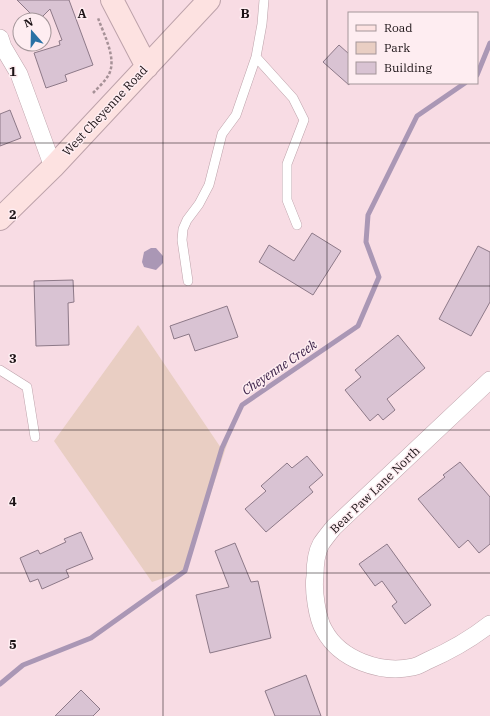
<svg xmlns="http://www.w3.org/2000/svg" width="490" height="716" viewBox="0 0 490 716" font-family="'IBM Plex Serif',serif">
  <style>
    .green { fill: #e9cec3 }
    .water { fill: #aa97b5 }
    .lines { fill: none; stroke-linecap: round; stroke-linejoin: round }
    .stream { stroke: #aa97b5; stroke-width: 5 }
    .building { fill: #d9c3d3; stroke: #8d7988 }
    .service-casing { stroke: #bda2aa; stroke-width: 10 }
    .minor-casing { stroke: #bda2aa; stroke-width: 18 }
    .secondary-casing { stroke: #bda2aa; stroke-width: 24 }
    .path { stroke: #a69197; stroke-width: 2.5; stroke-dasharray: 3 2; stroke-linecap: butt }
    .service { stroke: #fff; stroke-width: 9 }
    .minor { stroke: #fff; stroke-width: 17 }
    .secondary { stroke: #fde2e1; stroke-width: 22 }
    .grid { fill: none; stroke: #1b1215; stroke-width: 1; stroke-opacity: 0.55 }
    .labels { text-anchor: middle; stroke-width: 3; stroke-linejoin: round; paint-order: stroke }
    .street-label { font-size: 12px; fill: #1b1215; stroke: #feedf1 }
    .water-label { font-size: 13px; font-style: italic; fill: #381d45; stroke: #feedf1 }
    .grid-label { font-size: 13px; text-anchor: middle; font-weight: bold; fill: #1b1215; stroke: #feedf1; stroke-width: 3; stroke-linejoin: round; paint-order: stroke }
  </style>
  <rect width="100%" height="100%" fill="#f8dce4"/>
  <path class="green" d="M138,325l83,123 19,-43 -55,166 -33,11 -98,-141z"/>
  <path class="water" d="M151,248h5l7,8v7l-7,7 -12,-3 -2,-5 2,-10z"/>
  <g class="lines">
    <path class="stream" d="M477,75l13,-32
      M0,684l23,-19 68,-27 94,-67 37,-123 20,-43 116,-79 21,-49 -13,-35 2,-27 49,-99 48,-33"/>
  </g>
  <path class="building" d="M17,0h52l24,65 -28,10 2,6 -21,7 -12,-35 26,-8 -1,-4 3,-1 -12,-31 -11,11h-2z
    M339,45l10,9v31l-26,-23z
    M10,110l11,28 -21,8v-32z
    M312,233l29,18 -28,44 -54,-33 10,-17 25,16z
    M478,246l12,6v50l-19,34 -32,-17z
    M73,280l1,22 -6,1 1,42 -33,1 -2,-65z
    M227,306l11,31 -43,14 -6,-17 -15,5 -4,-13z
    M398,335l27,33 -38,31 8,11 -12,10 -5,-6 -8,7 -25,-31 16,-13 -6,-7z
    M307,456l16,19 -14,12 4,5 -47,40 -21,-23 21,-18 -5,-5 26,-23 5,5z
    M460,462l30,35v47l-11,9 -11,-13 -9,8 -41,-49 27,-22 -2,-2z
    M81,532l12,27 -27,11 3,7 -27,12 -4,-10 -8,3 -10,-24 18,-8 2,4 26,-12 -2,-3z
    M235,543l16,39 7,-1 13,57 -61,15 -14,-58 33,-8 -14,-36z
    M387,544l44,61 -26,19 -13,-18 5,-4 -15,-21 -7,5 -16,-22z
    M306,675l15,41h-46l-10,-25z
    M81,690l19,19 -7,7h-38z"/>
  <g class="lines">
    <g class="service-casing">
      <path id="service" d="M256,57l37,41 11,22 -17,44v36l10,25
        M188,281l-6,-41 1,-11 4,-9 12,-16 10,-19 13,-51 14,-19 20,-58 6,-33 2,-24
        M0,370l27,17 8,50"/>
    </g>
    <g class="minor-casing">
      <path id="minor" d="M0,38l3,9 16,27 34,93
        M490,380l-156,147c-4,5 -9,11 -13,17 -5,9 -6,22 -6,32 -2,14 2,42 9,54 16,30 57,44 89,37 5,-1 10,-4 14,-6 23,-10 44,-22 63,-37"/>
    </g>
    <g class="secondary-casing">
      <path id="secondary" d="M112,0l35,67
        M0,219l53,-52 156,-167"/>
    </g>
    <path class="path" d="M93,93c5,-5 11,-11 15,-17 10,-16 -4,-41 -10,-58"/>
    <use href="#service" class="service"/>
    <use href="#minor" class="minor"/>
    <use href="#secondary" class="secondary"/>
  </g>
  <path class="grid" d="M163,0v716M327,0v716M0,143h490M0,286h490M0,430h490M0,573h490"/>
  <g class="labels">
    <g class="street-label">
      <text transform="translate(105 111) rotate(-47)" y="4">West Cheyenne Road</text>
      <text transform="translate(375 490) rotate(-44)" y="4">Bear Paw Lane North</text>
    </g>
    <g class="water-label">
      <text transform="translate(279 367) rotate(-34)" y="5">Cheyenne Creek</text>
    </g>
  </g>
  <g class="grid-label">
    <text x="82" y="18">A</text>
    <text x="245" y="18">B</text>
    <text x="13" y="76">1</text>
    <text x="13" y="219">2</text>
    <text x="13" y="363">3</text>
    <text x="13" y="506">4</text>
    <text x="13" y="649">5</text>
  </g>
  <rect x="348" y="12" width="130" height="72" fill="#feedf1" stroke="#a39599"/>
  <rect x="356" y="25" width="20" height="6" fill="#fde2e1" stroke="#a39599"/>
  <text x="384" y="32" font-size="12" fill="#1b1215">Road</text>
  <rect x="356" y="42" width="20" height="12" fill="#e9cec3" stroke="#a39599"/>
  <text x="384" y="52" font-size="12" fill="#1b1215">Park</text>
  <rect x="356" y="62" width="20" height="12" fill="#d9c3d3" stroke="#a39599"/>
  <text x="384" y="72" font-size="12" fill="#1b1215">Building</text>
  <g transform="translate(32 32) rotate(340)"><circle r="19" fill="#feedf1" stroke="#a39599"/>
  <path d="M0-3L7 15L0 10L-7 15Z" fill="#2971a5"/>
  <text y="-6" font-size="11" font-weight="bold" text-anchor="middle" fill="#1b1215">N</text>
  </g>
</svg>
